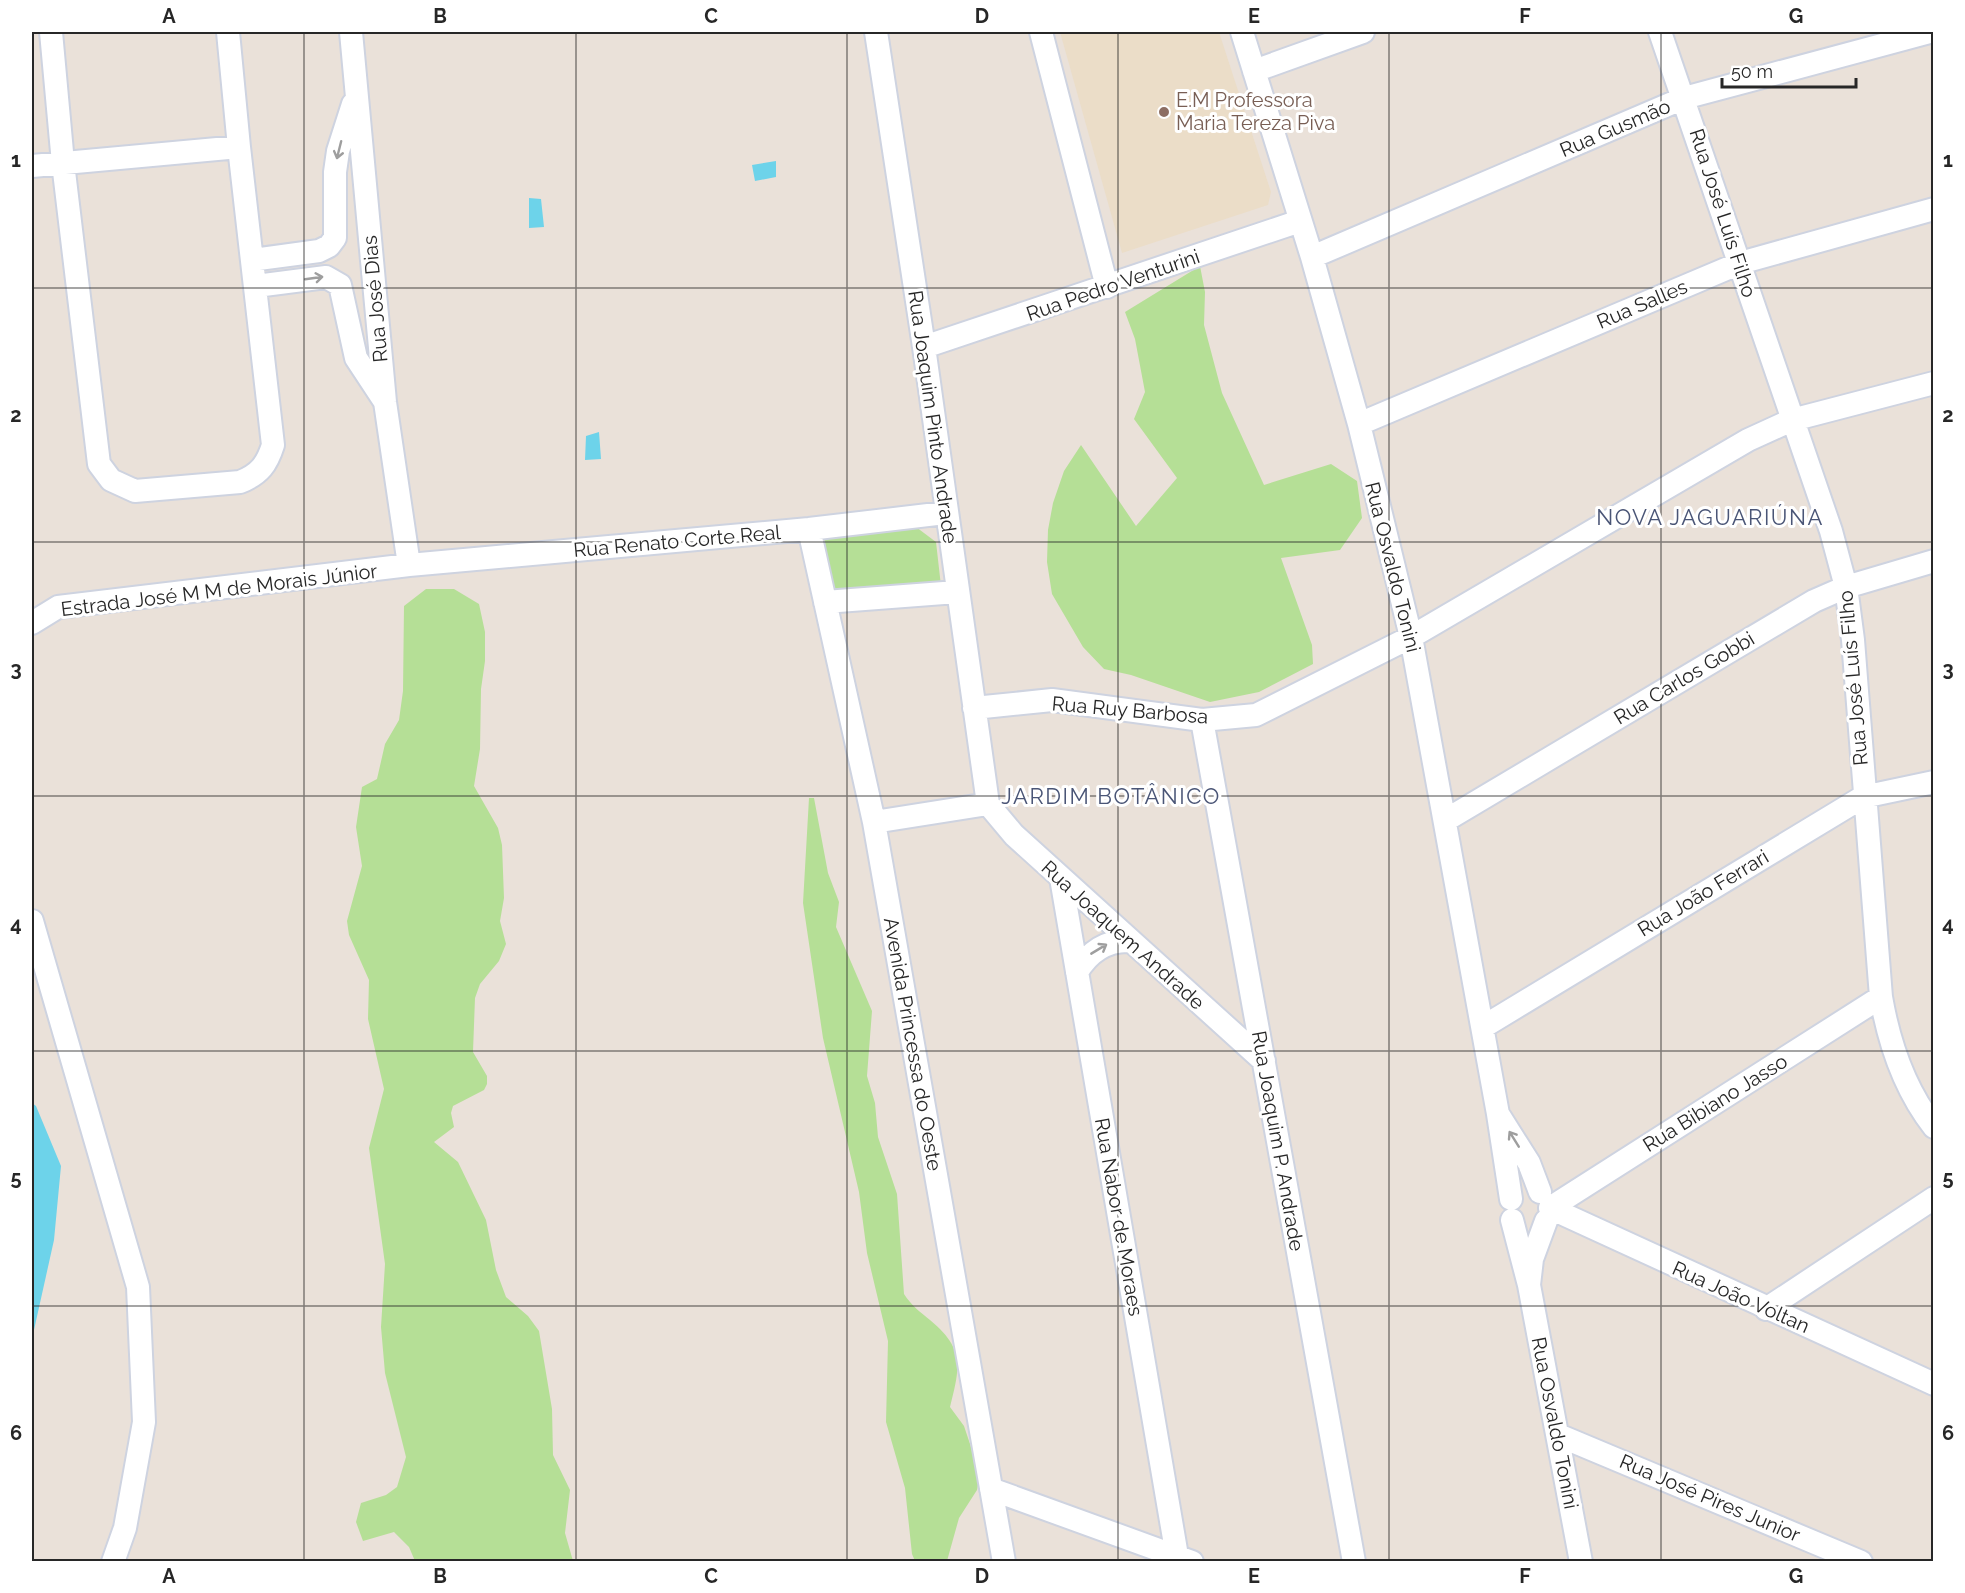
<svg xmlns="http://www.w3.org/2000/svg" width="1965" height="1593" viewBox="0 0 1965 1593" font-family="Raleway,sans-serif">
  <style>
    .education { fill: #ebddc8 }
    .green { fill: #b5df96 }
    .water { fill: #6dd3ea }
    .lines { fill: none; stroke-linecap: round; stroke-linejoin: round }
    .minor-casing { stroke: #ced3e0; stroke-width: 26 }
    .minor { stroke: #fff; stroke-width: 22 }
    .oneway { stroke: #9e9e9e }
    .grid { fill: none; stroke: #272727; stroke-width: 1.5; stroke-opacity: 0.55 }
    .education-dot { fill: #8d6e63; stroke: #fff; stroke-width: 2 }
    .labels { text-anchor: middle; stroke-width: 6; stroke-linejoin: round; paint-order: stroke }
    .education-label { font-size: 20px; fill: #785e54; stroke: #fff; text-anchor: start }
    .street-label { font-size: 20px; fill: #272727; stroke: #fff }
    .quarter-label { font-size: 22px; letter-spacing: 1.5px; fill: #4a5576; stroke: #fff }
    .neatline { fill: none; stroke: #272727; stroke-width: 2 }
    .grid-label { font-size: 20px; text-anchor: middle; font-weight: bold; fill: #272727 }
  </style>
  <rect width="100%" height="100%" fill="#eae1d9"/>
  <path class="education" d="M1060,32h159l52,160 -3,13 -146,48z"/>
  <path class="green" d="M1200,266l5,26 -1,33 18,68 42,92 67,-21 26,17 5,37 -22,32 -59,8 31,87 1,19 -54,28 -49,10 -79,-27 -27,-6 -21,-22 -31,-53 -5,-32 1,-32 5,-27 11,-32 17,-26 55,81 41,-48 -43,-59 11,-27 -10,-53 -10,-27z
    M916,527l20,15 5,44 -107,10 -11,-64z
    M426,589h28l25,15 6,28v29l-4,28 -1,60 -6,37 24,42 4,17 2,53 -4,23 6,23 -7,17 -19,23 -5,14 -2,54 14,24v8l-3,6 -31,16 -2,7 3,14 -20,15 24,20 28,58 10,50 10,27 22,19 11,15 13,78 1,46 17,35 -5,43 8,28h-158l-6,-14 -15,-15 -31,9 -7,-19 5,-19 25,-8 11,-8 9,-30 -21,-84 -4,-46 4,-63 -16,-116 15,-59 -16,-70 1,-39 -20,-45 -2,-14 15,-55 -6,-39 6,-40 15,-8 8,-35 14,-24 4,-29 1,-85z
    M809,798h5l14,75 11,29 -3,25 36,84 -5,65 8,27 3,34 19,57 7,100c7,11 16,18 26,26 35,29 30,47 20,87l14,19 16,48 -3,16 -18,28 -12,43h-32l-3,-7 -7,-66 -19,-66 2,-81 -21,-88 -8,-61 -36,-154 -20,-135z"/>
  <path class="water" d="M776,161v16l-21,4 -3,-16z
    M529,198l12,1 3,28 -15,1z
    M599,432l2,27 -16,1 1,-24z
    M32,1103l4,3 25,60 -7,74 -22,99z"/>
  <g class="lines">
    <g class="minor-casing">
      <path id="minor" d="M51,32l12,131 36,301 12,16 24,11 105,-9c20,-8 27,-18 33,-37l-34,-298 -11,-115
        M351,32l34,370 24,163
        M876,32l48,315 64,457
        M1041,32l66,255
        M1242,32l70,225 47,167 52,213 87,477
        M1660,32l171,499 15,56 7,53 28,357c8,46 24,93 53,130
        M1254,71l109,-39
        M32,166l207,-19
        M1312,257l372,-159 246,-66
        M252,260l67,-9 10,-5 6,-8v-66l3,-21 15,-47
        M256,286l70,-9 14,8 16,73 29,44
        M924,347l376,-126
        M1359,424l381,-161 194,-54
        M809,529l65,293 130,740
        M825,602l132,-10
        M32,623l26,-16 351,-42 400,-36 136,-16
        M974,708l78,-8 150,20 54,-5 155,-78 337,-197 44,-20 142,-37
        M1202,720l152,842
        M988,804l26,31 250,226
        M1446,820l368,-219 32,-14 88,-26
        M874,822l114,-18
        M1061,878l116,678
        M32,921l106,366 6,135 -19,106 -12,34
        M1077,972c12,-20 29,-32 53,-31
        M1483,1027l380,-230 71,-15
        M1511,1199l-13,-85 31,49 11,29
        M1550,1208l384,176
        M1550,1208l331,-211
        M1512,1220l17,65 3,-26 14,-38
        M1529,1285l52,277
        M1766,1309l168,-111
        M1558,1435l303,127
        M991,1489l201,73"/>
    </g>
    <use href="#minor" class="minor"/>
  </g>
  <defs><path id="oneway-shaft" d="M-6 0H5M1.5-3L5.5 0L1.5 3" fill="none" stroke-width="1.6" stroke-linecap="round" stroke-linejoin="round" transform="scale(1.5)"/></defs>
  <g class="oneway">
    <use href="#oneway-shaft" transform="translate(339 150) rotate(104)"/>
    <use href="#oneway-shaft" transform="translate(314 278) rotate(-8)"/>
    <use href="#oneway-shaft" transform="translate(1099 949) rotate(-31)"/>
    <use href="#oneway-shaft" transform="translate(1514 1139) rotate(-122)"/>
  </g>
  <path class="grid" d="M304,32v1530M576,32v1530M847,32v1530M1118,32v1530M1389,32v1530M1661,32v1530M32,288h1902M32,542h1902M32,796h1902M32,1051h1902M32,1306h1902"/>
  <circle class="education-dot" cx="1164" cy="112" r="6"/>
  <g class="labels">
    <g class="education-label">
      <text x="1176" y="107">E.M Professora<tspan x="1176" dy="23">Maria Tereza Piva</tspan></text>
    </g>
    <g class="street-label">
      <text transform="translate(1615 128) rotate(-23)" y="7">Rua Gusmão</text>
      <text transform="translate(1723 213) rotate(72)" y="7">Rua José Luís Filho</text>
      <text transform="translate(1113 285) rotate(-19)" y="7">Rua Pedro Venturini</text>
      <text transform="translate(375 299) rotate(-95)" y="7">Rua José Dias</text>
      <text transform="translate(1642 304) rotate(-23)" y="7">Rua Salles</text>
      <text transform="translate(933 417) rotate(82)" y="7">Rua Joaquim Pinto Andrade</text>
      <text transform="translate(677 541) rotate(-5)" y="7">Rua Renato Corte Real</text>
      <text transform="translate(1393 567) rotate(76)" y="7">Rua Osvaldo Tonini</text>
      <text transform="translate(219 590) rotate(-7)" y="7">Estrada José M M de Morais Júnior</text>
      <text transform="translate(1684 678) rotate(-31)" y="7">Rua Carlos Gobbi</text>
      <text transform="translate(1853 678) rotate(-95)" y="7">Rua José Luís Filho</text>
      <text transform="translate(1130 710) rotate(5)" y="7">Rua Ruy Barbosa</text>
      <text transform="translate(1703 893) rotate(-31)" y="7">Rua João Ferrari</text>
      <text transform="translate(1123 935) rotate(42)" y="7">Rua Joaquem Andrade</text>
      <text transform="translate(913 1044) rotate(80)" y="7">Avenida Princessa do Oeste</text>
      <text transform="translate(1715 1103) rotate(-32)" y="7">Rua Bibiano Jasso</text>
      <text transform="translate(1278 1141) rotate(80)" y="7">Rua Joaquim P. Andrade</text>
      <text transform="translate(1119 1217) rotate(80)" y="7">Rua Nabor de Moraes</text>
      <text transform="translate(1741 1297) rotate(24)" y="7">Rua João Voltan</text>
      <text transform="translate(1555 1423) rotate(79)" y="7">Rua Osvaldo Tonini</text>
      <text transform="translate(1710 1498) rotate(23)" y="7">Rua José Pires Junior</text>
    </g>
    <g class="quarter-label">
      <text x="1710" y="525">NOVA JAGUARIÚNA</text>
      <text x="1111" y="804">JARDIM BOTÂNICO</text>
    </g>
  </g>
  <rect width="1965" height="1593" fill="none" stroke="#ffffff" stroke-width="66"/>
  <path d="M1722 78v9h134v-9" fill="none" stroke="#272727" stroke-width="3"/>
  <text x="1731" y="78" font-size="18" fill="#272727" stroke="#ffffff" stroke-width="4.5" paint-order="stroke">50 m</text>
  <rect x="33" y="33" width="1899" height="1527" class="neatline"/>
  <g class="grid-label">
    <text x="169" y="23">A</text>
    <text x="440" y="23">B</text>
    <text x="711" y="23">C</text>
    <text x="982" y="23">D</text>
    <text x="1254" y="23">E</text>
    <text x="1525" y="23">F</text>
    <text x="1796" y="23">G</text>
    <text x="16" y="167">1</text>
    <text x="1948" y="167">1</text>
    <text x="16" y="422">2</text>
    <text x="1948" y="422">2</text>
    <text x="16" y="676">3</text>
    <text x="1948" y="676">3</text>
    <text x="16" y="931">4</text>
    <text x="1948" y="931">4</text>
    <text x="16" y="1185">5</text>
    <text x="1948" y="1185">5</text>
    <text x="16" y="1440">6</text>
    <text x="1948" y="1440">6</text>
    <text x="169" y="1583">A</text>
    <text x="440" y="1583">B</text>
    <text x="711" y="1583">C</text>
    <text x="982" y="1583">D</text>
    <text x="1254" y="1583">E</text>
    <text x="1525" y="1583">F</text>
    <text x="1796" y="1583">G</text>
  </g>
</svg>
